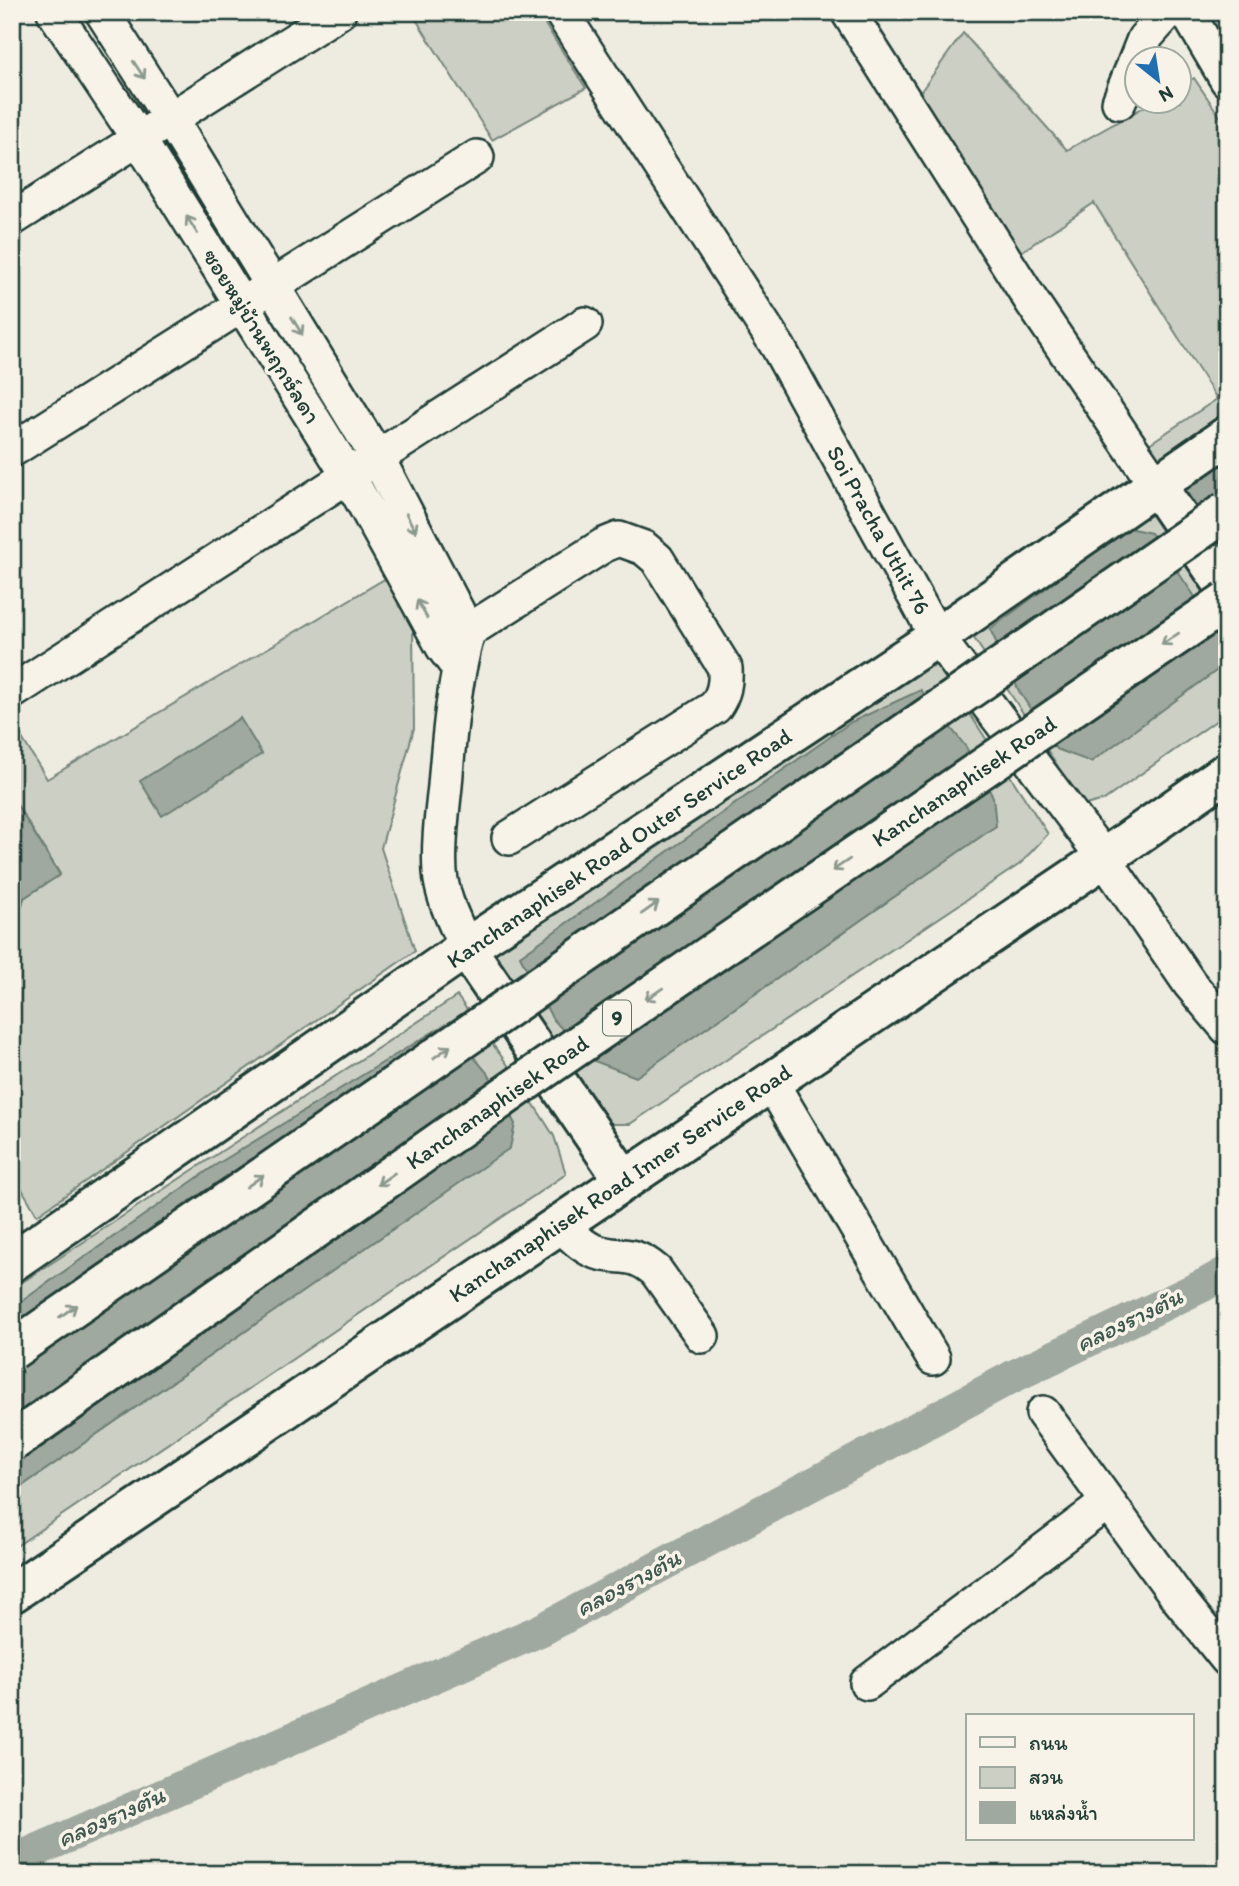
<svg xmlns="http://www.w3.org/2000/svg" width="1239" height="1886" viewBox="0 0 1239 1886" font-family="Itim,'Playpen Sans Thai',sans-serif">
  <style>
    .green { fill: #cccfc4; stroke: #76867c; stroke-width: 2 }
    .water { fill: #9fa99f; stroke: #6c7e74; stroke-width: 2 }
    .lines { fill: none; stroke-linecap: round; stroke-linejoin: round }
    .canal { stroke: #9fa99f; stroke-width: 33 }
    .minor-casing { stroke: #1f3d34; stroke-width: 38 }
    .major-casing { stroke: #1f3d34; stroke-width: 44 }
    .minor { stroke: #f7f3e8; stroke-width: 33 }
    .major { stroke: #f7f3e8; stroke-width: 38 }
    .highway-bridge-casing { stroke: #1f3d34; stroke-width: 44; stroke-linecap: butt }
    .highway-bridge { stroke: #f7f3e8; stroke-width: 38 }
    .oneway { stroke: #8b988e }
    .labels { text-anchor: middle; stroke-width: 7; stroke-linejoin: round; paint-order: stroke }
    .shield { fill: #f7f3e8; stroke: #60746a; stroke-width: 2 }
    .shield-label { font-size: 21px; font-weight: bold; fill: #1f3d34 }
    .street-label { font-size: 23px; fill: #1f3d34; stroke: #f7f3e8 }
    .water-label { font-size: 24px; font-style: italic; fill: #3f584f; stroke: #f7f3e8 }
  </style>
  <rect width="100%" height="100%" fill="#eeece1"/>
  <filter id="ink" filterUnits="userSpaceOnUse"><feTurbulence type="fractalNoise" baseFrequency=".0143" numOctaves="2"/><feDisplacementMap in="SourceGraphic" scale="14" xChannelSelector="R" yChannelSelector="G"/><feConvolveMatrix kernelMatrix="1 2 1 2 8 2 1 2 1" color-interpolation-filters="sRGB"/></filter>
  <g filter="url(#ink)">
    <path class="green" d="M537,12l49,76 -94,52 -80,-127z
      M963,33l104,117 86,-48h27v-16l14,-8 33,49v441l-84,-120 74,-49 -123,-196 -79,53 -99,-158z
      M1144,504l83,118v91l-123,87 -19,5 -19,-26 -113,-173z
      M388,577l25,50 1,101 -33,120 34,103 -378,264 -25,-43v-234l12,-40 36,-24 -48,-77v-75l35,57z
      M938,665l110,169 -28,30 -390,260h-17l-17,-12 -107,-158 412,-280z
      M457,996l56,76 41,64 12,38 -554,375v-260z"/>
    <path class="water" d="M1227,452v95l-46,-60z
      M1128,528l23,5 73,106 3,4v20l-136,99 -35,-13 -37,-58 -29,-62z
      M921,690l45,57 27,50 3,29 -360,251 -47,-18 -37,-41 -32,-62 331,-234z
      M240,718l22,36 -100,62 -22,-35z
      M12,797l48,78 -36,23 -12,40z
      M446,1024l43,51 26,49 -5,24 -498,345v-185l202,-142z"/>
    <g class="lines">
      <path class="canal" d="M12,1861l529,-231 471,-253 192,-92 23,-13"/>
      <g class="minor-casing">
        <path id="minor" d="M54,12l84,126 210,337 95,172 15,20
          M102,12l68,106 207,339 91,175c-14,50 -19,102 -23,154 -3,28 -7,58 -5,86 2,27 16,52 26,76
          M561,12l217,335 159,290 167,221 86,126 37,44
          M848,12l184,290 124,183
          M1187,12l40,68
          M1119,102l25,-63 24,-27
          M12,219l327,-207
          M12,450l465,-293
          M451,642l153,-97 15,-6 25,9 13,11 68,109c1,16 -1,26 -10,39l-206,131
          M12,692l573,-368
          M771,1082l162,276
          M559,1224c11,9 22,22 35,27 27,10 35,-3 62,20l46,65
          M1043,1413l135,185 49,61
          M867,1683l240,-180"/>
      </g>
      <g class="major-casing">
        <path id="major" d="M1156,485l71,104
          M466,948l158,232
          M12,1262l454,-314 471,-311 290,-201
          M12,1593l1092,-735 123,-86"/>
      </g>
      <use href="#minor" class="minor"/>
      <use href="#major" class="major"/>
      <g class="highway-bridge-casing">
        <path id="highway-bridge" d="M12,1350l1215,-839
          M12,1442l517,-363 698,-478"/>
      </g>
      <use href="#highway-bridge" class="highway-bridge"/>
    </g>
    <defs><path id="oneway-shaft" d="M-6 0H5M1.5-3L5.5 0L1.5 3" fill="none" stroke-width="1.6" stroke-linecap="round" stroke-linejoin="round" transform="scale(1.75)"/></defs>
    <g class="oneway">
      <use href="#oneway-shaft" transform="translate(139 70) rotate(57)"/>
      <use href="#oneway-shaft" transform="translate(192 225) rotate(-122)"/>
      <use href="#oneway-shaft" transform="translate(297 326) rotate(59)"/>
      <use href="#oneway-shaft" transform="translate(411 523) rotate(63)"/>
      <use href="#oneway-shaft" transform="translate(422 609) rotate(-119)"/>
      <use href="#oneway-shaft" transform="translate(1170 639) rotate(146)"/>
      <use href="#oneway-shaft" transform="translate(841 865) rotate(146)"/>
      <use href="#oneway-shaft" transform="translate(650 908) rotate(-35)"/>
      <use href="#oneway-shaft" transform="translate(654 994) rotate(146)"/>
      <use href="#oneway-shaft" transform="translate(442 1052) rotate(-35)"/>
      <use href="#oneway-shaft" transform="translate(386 1179) rotate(145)"/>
      <use href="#oneway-shaft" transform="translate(255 1181) rotate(-35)"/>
      <use href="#oneway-shaft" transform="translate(68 1311) rotate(-35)"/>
    </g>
  </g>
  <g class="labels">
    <rect class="shield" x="603" y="1000.5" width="28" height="35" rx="5"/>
    <g class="shield-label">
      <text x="617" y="1025">9</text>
    </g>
    <g class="street-label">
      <text transform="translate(262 336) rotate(58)" y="8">ซอยหมู่บ้านพฤกษ์ลดา</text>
      <text transform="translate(879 530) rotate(61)" y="8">Soi Pracha Uthit 76</text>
      <text transform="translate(964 781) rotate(-34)" y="8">Kanchanaphisek Road</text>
      <text transform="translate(619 848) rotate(-34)" y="8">Kanchanaphisek Road Outer Service Road</text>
      <text transform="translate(497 1102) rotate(-35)" y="8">Kanchanaphisek Road</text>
      <text transform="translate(620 1183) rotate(-34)" y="8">Kanchanaphisek Road Inner Service Road</text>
    </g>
    <g class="water-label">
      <text transform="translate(1129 1320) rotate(-26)" y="8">คลองรางตัน</text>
      <text transform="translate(628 1583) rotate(-28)" y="8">คลองรางตัน</text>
      <text transform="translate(111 1817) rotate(-24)" y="8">คลองรางตัน</text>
    </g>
  </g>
  <rect width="1239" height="1886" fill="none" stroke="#f7f3e8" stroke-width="42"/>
  <rect x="21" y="21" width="1197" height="1844" fill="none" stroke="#1f3d34" stroke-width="2.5" filter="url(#ink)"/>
  <rect x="966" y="1714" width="228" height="126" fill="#f7f3e8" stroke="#a1aaa0" stroke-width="2"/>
  <rect x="980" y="1737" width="35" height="10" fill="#f7f3e8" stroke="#a1aaa0" stroke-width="2"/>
  <text x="1029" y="1750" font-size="21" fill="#1f3d34">ถนน</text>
  <rect x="980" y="1767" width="35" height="21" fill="#cccfc4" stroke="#a1aaa0" stroke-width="2"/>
  <text x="1029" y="1784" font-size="21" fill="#1f3d34">สวน</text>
  <rect x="980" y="1802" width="35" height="21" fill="#9fa99f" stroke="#a1aaa0" stroke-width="2"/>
  <text x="1029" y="1820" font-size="21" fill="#1f3d34">แหล่งน้ำ</text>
  <g transform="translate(1158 80) rotate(150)"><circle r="33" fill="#f7f3e8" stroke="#a1aaa0" stroke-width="2"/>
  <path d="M0-5L12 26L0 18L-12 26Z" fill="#1f6fb2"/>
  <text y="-10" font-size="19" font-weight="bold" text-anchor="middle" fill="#1f3d34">N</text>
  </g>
</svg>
